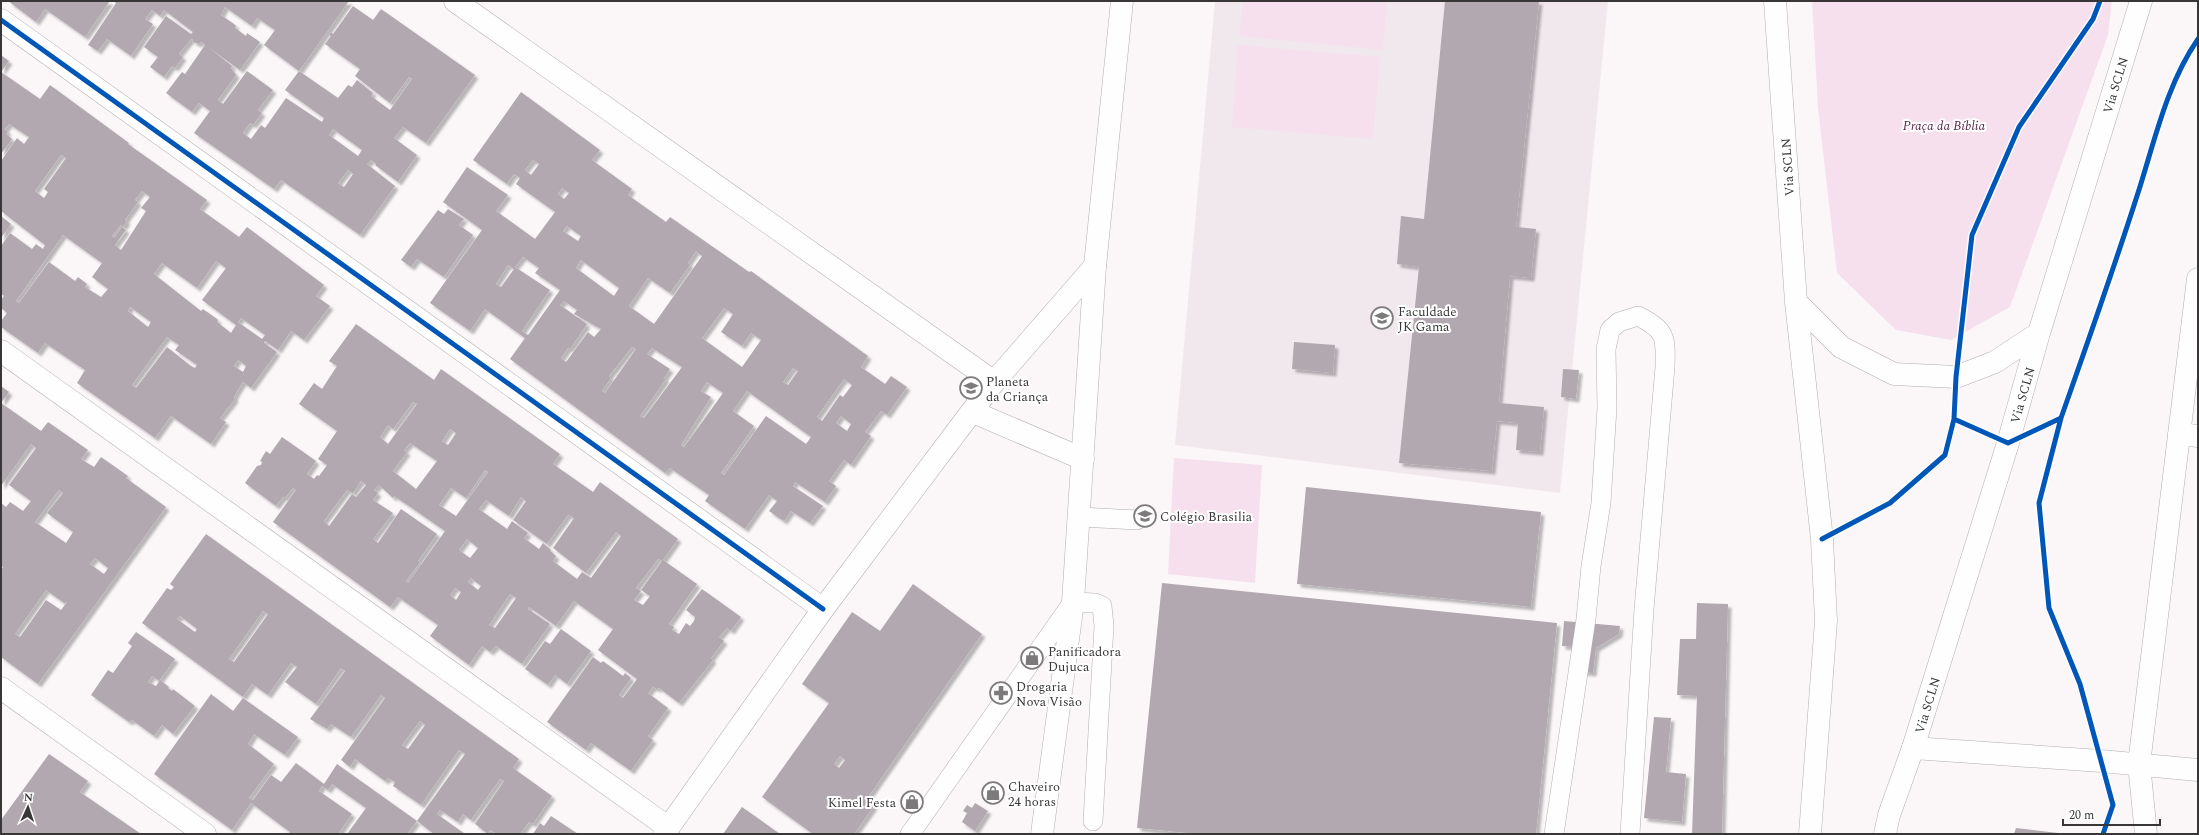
<svg xmlns="http://www.w3.org/2000/svg" width="2199" height="835" viewBox="0 0 2199 835" font-family="Spectral,serif">
  <style>
    .built { fill: #f0e8ed }
    .green { fill: #f6e0ed }
    .building { fill: #b2a8af; fill-rule: evenodd; filter: url(#shadow) }
    .lines { fill: none; stroke-linecap: round; stroke-linejoin: round }
    .lane-casing { stroke: #b2afb0; stroke-width: 20 }
    .street-casing { stroke: #b2afb0; stroke-width: 23 }
    .secondary-casing { stroke: #b2afb0; stroke-width: 23 }
    .primary-casing { stroke: #b2afb0; stroke-width: 23 }
    .lane { stroke: #fefefe; stroke-width: 19 }
    .street { stroke: #fefefe; stroke-width: 22 }
    .secondary { stroke: #fefefe; stroke-width: 22 }
    .primary { stroke: #fefefe; stroke-width: 22 }
    .cycleway-casing { stroke: #fff; stroke-width: 8 }
    .cycleway { stroke: #0057b8; stroke-width: 5 }
    .labels { text-anchor: middle; stroke-width: 4; stroke-linejoin: round; paint-order: stroke }
    .street-label { font-size: 13px; fill: #383637; stroke: #fff }
    .park-label { font-size: 13px; font-style: italic; fill: #5c254d; stroke: #fff }
    .poi-label { font-size: 13px; fill: #383637; stroke: #fff; text-anchor: start }
  </style>
  <defs>
    <filter id="shadow"><feDropShadow dx="3.5" dy="3.5" stdDeviation="1" flood-color="#0004"/></filter>
  </defs>
  <rect width="100%" height="100%" fill="#fbf7f9"/>
  <path class="built" d="M1215,1h393l-48,492 -385,-48z"/>
  <path class="green" d="M1243,1h144l-4,49 -144,-14z
    M1812,1h300l-4,34 -98,272 -59,33 -55,-10 -59,-57 -19,-165z
    M1238,45l142,12 -7,82 -141,-12z
    M1174,458l88,7 -7,118 -87,-9z"/>
  <path class="building" d="M8,1h102l-25,36 -40,-28 -9,13z
    M113,1h236l-50,70 -35,-26 11,-15 -18,-12 -5,8 -27,-19 -4,8 13,9 2,2 -1,2 11,8 1,-3 13,9 -20,28 -32,-23 24,19 -1,2 5,7 -18,25 5,4 24,-33 26,19 -15,20 4,3 -9,12 -3,-2 -7,10 8,6 10,-14 4,3 21,-30 36,24 2,-4 -39,-28 14,-19 39,27 10,-13 4,2 5,-7 16,13 -2,3 19,14 22,-31 -3,-2 -19,26 -35,-27 5,-7 -35,-25 6,-8 -2,-1 2,-3 2,2 20,-28 20,14 8,-11 94,66 -49,68 -23,-16 -9,11 23,17 -19,27 -23,-17 1,-1 -5,-4 -4,4 28,22 -35,49 -79,-55 -7,9 -80,-56 16,-22 -11,-8 -7,9 -26,-19 16,-21 3,2 20,-29 -4,-3 -2,2 -6,-2 -1,-4 -13,16 4,3 -8,11 -3,-2 -8,11 -14,-10 8,-10 -14,-10 22,-31 25,18 2,-2 -29,-22 -4,6 -8,-6 -7,9 8,5 -22,32 -24,-17 -9,12 -10,-6 28,-42zM333,129l29,21 -4,6 -29,-21zM348,170l5,4 -9,13 -6,-4z
    M1445,1h94l-23,226 20,2 -5,49 -21,-2 -11,127 45,4 -4,45 -24,-2 2,-27 -21,-2 -5,50 -93,-8 20,-196 -22,-3 4,-48 23,3z
    M1,55l8,6 -8,11 39,27 10,-14 79,58 -1,1 79,56 -7,9 39,28 8,-10 77,58 -8,11 14,10 -26,34 -13,-9 -13,19 -13,-9 -1,2 13,9 -26,36 -8,-6 -7,11 -2,5 1,1 -15,19 6,4 -15,22 -40,-28 -16,22 -78,-55 8,-13 -40,-27 -7,10 -37,-26v-6l6,-8 -6,-5v-8l3,-4 -3,-2v-48l9,-13 22,16 4,-5 7,5 2,-4 -44,-34v-50l16,-23 7,6 5,-7 -20,-13 -4,5 3,3 -2,2 6,5 -11,15zM61,155l5,3 -22,31 4,3 -4,6 -9,-7zM142,191l8,6 -9,11 5,3 -25,39 -6,-5 11,-15 -4,-3 -8,11 -2,-2 9,-11 2,2 4,-6 -2,-1 13,-18 -3,-2zM63,235l39,28 -10,14 16,12 -7,8 -16,-10 2,-3 -9,-7 -3,4 -26,-19 -30,41 -3,-2zM216,261l10,7 -24,32 34,25 -5,8 -14,-11 1,-2 -1,-1 -14,-10 -2,2 -47,-37 8,-11 35,25zM130,307l21,15 -3,5 -20,-16zM241,318l24,17 -3,4 -24,-17zM167,337l12,8 -4,5 22,15 -2,3 -4,-2 -24,-19 -31,41 -4,-3zM238,360l8,6 -3,6 -9,-6z
    M521,92l79,58 -8,10 40,29 -4,6 38,27 4,-5 79,55 2,-1 117,85 -7,11 24,17 6,-8 16,11 -20,28 -6,-4 -16,21 6,4 -20,29 -7,-5 -15,21 7,5 -11,16 -30,-20 -2,4 30,20 -13,17 -19,-12 -7,10 -5,-3 -10,-7 8,-10 -8,-6 -24,34 -40,-28 4,-6 -39,-27 -5,5 -155,-114 15,-21 -40,-29 -15,22 -40,-28 52,-73 -39,-28 24,-35 41,28 -12,16 39,28 20,-27 -39,-28 4,-6 -6,-4 -7,10 -34,-24zM533,160l6,4 -8,11 -6,-5zM562,188l7,5 -5,6 -6,-5zM567,226l14,10 -3,5 -15,-10zM696,251l6,5 -48,68 -25,-18 19,-28 22,15 20,-28 -2,-2zM523,257l16,11 -4,5 25,17 -32,45 -6,-4 28,-41 -35,-23zM581,260l38,28 -5,8 -38,-28zM508,265l6,4 -13,18 -5,-3zM564,301l13,9 -3,4 27,15 -7,8 -6,-5 -22,30 -5,-4 7,-10 2,1 17,-25 -27,-19zM724,308l9,6 -12,18 21,14 9,-13 10,7 -19,27 -40,-29zM632,347l4,2 -31,44 -3,-2 9,-13 -2,-2zM652,348l30,19 -38,51 -4,-2 26,-37 -2,-1 6,-9 -23,-15zM793,368l5,3 -10,14 -5,-3zM844,379l8,6 -9,12 -3,-2 -18,26 -5,-4zM707,382l16,11 -39,54 -3,-2 30,-48 -10,-6zM747,391l64,46 -5,7 -40,-28 -42,59 -3,-2 33,-47 -21,-15zM841,416l10,8 -4,7 -11,-8z
    M448,209l16,10 -5,6 14,10 -29,42 -27,-18 -6,8 -10,-7 37,-50 6,4z
    M1,216l10,8 -10,14z
    M356,324l78,56 7,-11 119,85 -7,10 40,28 7,-10 78,57 -15,21 34,24 -28,40 5,3 -2,3 7,4 7,-11 4,3 4,-5 1,-4 -9,-7 16,-21 39,28 -10,14 -4,-3 -8,9 5,4 -13,17 2,2 -34,43 -20,-15 -2,1 -4,-2 -5,6 20,15 -20,28 5,4 -22,31 -40,-28 -5,7 -39,-28 46,-65 8,6 2,-2 20,15 2,-3 6,5 -12,17 4,3 14,-19 -39,-29 15,-21 -39,-28 -18,25 -27,-19 -1,2 22,15 -28,40 -26,-18 -6,6 -8,-6 -13,19 -39,-29 8,-11 -40,-28 -8,10 -117,-85 23,-32 -3,-2 -8,10 -2,-1 -7,9 -31,-23 12,-17 4,-1 1,-3 -2,-1 6,-10 4,3 12,-17 34,24 -9,13 7,5 3,-4 2,1 8,-11 -9,-6 19,-28 -38,-27 15,-21 8,6 15,-23 -8,-5zM413,402l4,2 -29,40 -8,-7 8,-12 5,4zM450,429l6,4 -8,12 -6,-4zM410,443l27,18 -21,28 -23,-18 14,-19 -3,-2zM485,470l3,2 -32,44 -17,-11 12,-17 15,10zM361,481l5,4 -10,12 -4,-3 -23,32 -5,-5 23,-31 6,3zM379,485l14,13 1,-2 12,8 39,27 -37,52 -2,-2 14,-19 -2,-1 19,-27 -36,-25 -23,34 -5,-4 20,-26 -20,-13 5,-7 -4,-3zM521,497l5,4 -13,19 34,24 21,-29 6,3 -21,30 33,25 30,-41 5,4 -30,42 -9,-6 -5,7 -24,-18 3,-5 -6,-5 1,-1 -8,-7 -4,6 -15,-11 4,-5 -16,-12 -5,8 -28,-20 7,-9 23,16zM467,539l11,9 -8,10 -11,-8zM658,559l4,2 -21,29 9,6 -7,9 -9,-5 7,-9 -5,-3zM471,578l10,8 -3,4 -10,-8zM455,588l6,4 -5,8 -6,-5zM510,594l6,4 -21,30 -6,-3z
    M1294,342l41,3 -2,28 -41,-4z
    M1563,369l16,1 -3,29 -15,-2z
    M1,386l8,6 -8,11 40,28 7,-9 40,28 -7,9 13,8 7,-10 27,19 -2,2 40,29 -128,177 -37,-27v-87l2,-3 -2,-1v-63l5,4 4,-5 13,9 8,-10 -22,-16 27,-37 -5,-4 -30,42zM59,490l4,3 -16,20 26,19 -7,11 -31,-21zM95,558l13,10 -4,6 -14,-10zM46,590l18,13 3,-1 -6,8 -15,-10 -26,37 -5,-3z
    M1306,487l235,25 -10,95 -234,-23z
    M206,534l313,225 -6,9 39,28 -19,28 -4,-2 -9,12h-23l-7,-4 -2,4 -13,-10 29,-43 -4,-2 -29,41 -8,-6 -5,8 -18,-12 -3,4 28,20h-31l-17,-13 48,-67 -6,-4 -38,55 -28,-19 2,-4 -7,-4 -3,3 -30,-22 -5,8 -9,-7 44,-62 -4,-3 -30,42 -20,-13 -4,5 -17,-10 35,-48 -4,-3 -25,36 -31,-22 12,-15 -6,-4 -23,32 -16,-11 -9,13 -101,-74 25,-35 4,2 3,-3 -4,-3zM263,611l5,3 -34,48 -5,-3zM180,616l17,13 -2,3 -18,-13zM420,721l5,4 -17,24 -6,-4z
    M1162,583l395,40 -21,211h-338l-61,-6z
    M913,584l69,50 -116,166 8,6 -20,28h-41l-51,-37 67,-94 -27,-19 50,-72 28,19zM840,756l5,4 -6,8 -5,-4z
    M1697,603l31,1 -6,230h-30l5,-138 -20,-1 3,-56h16z
    M1564,621l56,5 -1,8 -23,14 -3,25 -20,-2 2,-24 -13,-1z
    M561,629l30,22 -24,33 -12,-9 -7,10 -23,-16 20,-28 5,3z
    M136,632l39,27 -16,22 -7,-5 -4,6 8,4 4,-6 9,7 -1,1 4,3 1,-2 22,17 -22,28 -11,-9 -8,11 -22,-16 -3,2 -38,-27 17,-25 5,3 19,-27 -4,-3z
    M211,694l22,17 10,-13 55,39 -13,18 -31,-21 -6,10 26,20 -25,34 4,2 18,-25 10,7 15,-19 28,21 13,-20 80,57 -10,13h-60l19,-26 -34,-24 -4,6 -6,-4 -3,5 33,23 -14,20h-50l2,-2 -39,-29 -19,27 -78,-56z
    M1654,717l17,1 -5,54 20,2 -4,48 -38,-4z
    M49,754l39,27 -8,11 61,42h-140v-14z
    M975,803l13,8 -13,20 -13,-9 5,-9 -4,-2 4,-6 5,3z
    M742,807l38,27h-57z
    M551,816l27,18h-45l7,-11 4,3z
    M2016,828l42,5 -1,1h-43z"/>
  <g class="lines">
    <g class="lane-casing">
      <path id="lane" d="M1080,517l57,3
        M910,834l163,-232 22,1 7,3 2,20 -11,195
        M1554,834l32,-215 5,-53 10,-63 6,-95 -1,-59 4,-19 9,-8 19,-6c28,14 28,21 27,51l-21,242 -14,225"/>
    </g>
    <g class="street-casing">
      <path id="street" d="M455,1l539,381
        M1,20l822,589
        M1,351l668,477
        M973,412l110,47
        M2179,434l19,2
        M1,688l204,146
        M1913,748l188,13 97,9
        M664,834l159,-225 171,-227 101,-116
        M2146,834l-7,-70 59,-485"/>
    </g>
    <g class="secondary-casing">
      <path id="secondary" d="M1042,834l31,-232 22,-336 27,-265"/>
    </g>
    <g class="primary-casing">
      <path id="primary" d="M1775,1l21,301 26,237 4,82 -16,213
        M1796,302l45,45 53,27 62,3 39,-15 44,-29
        M1885,834l4,-19 24,-67 95,-305 31,-110 102,-332"/>
    </g>
    <use href="#lane" class="lane"/>
    <use href="#street" class="street"/>
    <use href="#secondary" class="secondary"/>
    <use href="#primary" class="primary"/>
    <g class="cycleway-casing">
      <path id="cycleway" d="M1,20l822,589
        M2061,418l-22,85 10,105 31,76 33,121 -10,29
        M1954,419l54,24 53,-25c26,-74 52,-147 76,-222 17,-52 29,-111 61,-157
        M1822,539l68,-36 55,-48 9,-36 2,-42 16,-142 47,-108 74,-108 7,-18"/>
    </g>
    <use href="#cycleway" class="cycleway"/>
  </g>
  <defs>
    <g id="university-ring" transform="scale(1.15)"><circle r="9.5" fill="#fff" stroke="#7c7a7b" stroke-width="1.5"/><path d="M0-5L7-2L0 1L-7-2ZM-4 1L0 2.5L4 1V4Q0 6-4 4Z" fill="#7c7a7b"/></g>
    <g id="school-ring" transform="scale(1.15)"><circle r="9.5" fill="#fff" stroke="#7c7a7b" stroke-width="1.5"/><path d="M0-5L7-2L0 1L-7-2ZM-4 1L0 2.5L4 1V4Q0 6-4 4Z" fill="#7c7a7b"/></g>
    <g id="shop-ring" transform="scale(1.15)"><circle r="9.5" fill="#fff" stroke="#7c7a7b" stroke-width="1.5"/><path d="M-5-2.5h2.3a2.7 3.5 0 0 1 5.4 0H5L5.5 6h-11ZM-1.5-2.5h3a1.5 2.3 0 0 0-3 0Z" fill="#7c7a7b"/></g>
    <g id="pharmacy-ring" transform="scale(1.15)"><circle r="9.5" fill="#fff" stroke="#7c7a7b" stroke-width="1.5"/><path d="M-2-6h4v4h4v4h-4v4h-4v-4h-4v-4h4Z" fill="#7c7a7b"/></g>
  </defs>
  <g fill-rule="evenodd">
    <use href="#university-ring" x="1382" y="318"/>
    <use href="#school-ring" x="971" y="388"/>
    <use href="#university-ring" x="1145" y="516"/>
    <use href="#shop-ring" x="1032" y="658"/>
    <use href="#pharmacy-ring" x="1001" y="693"/>
    <use href="#shop-ring" x="993" y="793"/>
    <use href="#shop-ring" x="912" y="802"/>
  </g>
  <g class="labels">
    <g class="street-label">
      <text transform="translate(2115 85) rotate(-73)" y="5">Via SCLN</text>
      <text transform="translate(1787 167) rotate(-94)" y="5">Via SCLN</text>
      <text transform="translate(2022 395) rotate(-74)" y="5">Via SCLN</text>
      <text transform="translate(1927 705) rotate(-73)" y="5">Via SCLN</text>
    </g>
    <g class="park-label">
      <text x="1944" y="130">Praça da Bíblia</text>
    </g>
    <g class="poi-label">
      <text x="1398" y="316">Faculdade<tspan x="1398" dy="15">JK Gama</tspan></text>
      <text x="986" y="386">Planeta<tspan x="986" dy="15">da Criança</tspan></text>
      <text x="1160" y="521">Colégio Brasilia</text>
      <text x="1048" y="656">Panificadora<tspan x="1048" dy="15">Dujuca</tspan></text>
      <text x="1016" y="691">Drogaria<tspan x="1016" dy="15">Nova Visão</tspan></text>
      <text x="1008" y="791">Chaveiro<tspan x="1008" dy="15">24 horas</tspan></text>
      <text x="896" y="807" text-anchor="end">Kimel Festa</text>
    </g>
  </g>
  <rect width="2199" height="835" fill="none" stroke="#383637" stroke-width="4"/>
  <g transform="translate(28 807) rotate(3)" stroke="#ffffff" stroke-width="3" paint-order="stroke">
  <path d="M0-3L7 15L0 10L-7 15Z" fill="#383637"/>
  <text y="-6" font-size="11" font-weight="bold" text-anchor="middle" fill="#383637">N</text>
  </g>
  <path d="M2063 819v6h97v-6" fill="none" stroke="#383637" stroke-width="2"/>
  <text x="2069" y="819" font-size="12" fill="#383637" stroke="#ffffff" stroke-width="3" paint-order="stroke">20 m</text>
</svg>
